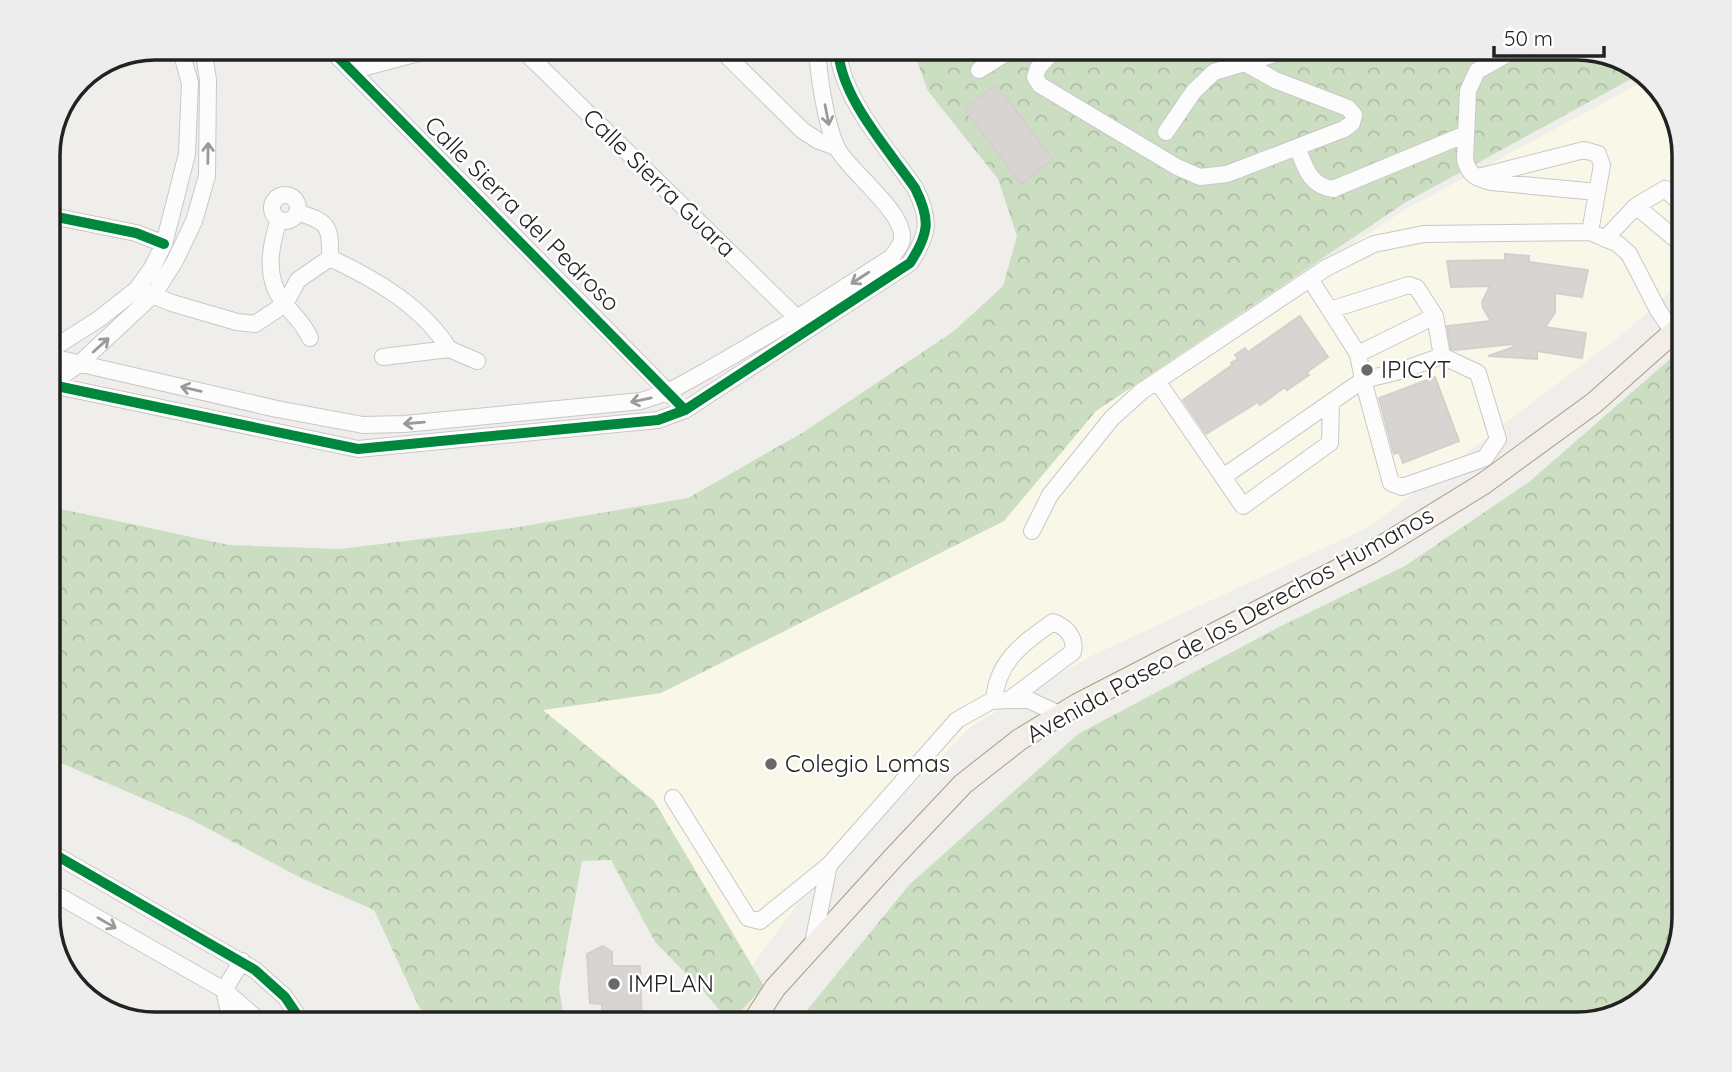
<svg xmlns="http://www.w3.org/2000/svg" width="1732" height="1072" viewBox="0 0 1732 1072" font-family="Quicksand,sans-serif">
  <style>
    .education { fill: #f8f7e8 }
    .forest { fill: url(#forest-crowns) }
    .pitch { fill: #b7e6d2 }
    .building { fill: #d7d4d2; stroke: #d3d0cc; stroke-width: 2 }
    .lines { fill: none; stroke-linecap: round; stroke-linejoin: round }
    .minor-casing { stroke: #c9c8c7; stroke-width: 18 }
    .major-casing { stroke: #a79c86; stroke-width: 23 }
    .minor { stroke: #fdfcfc; stroke-width: 16 }
    .major { stroke: #f3ede7; stroke-width: 21 }
    .cycleway-casing { stroke: #fff; stroke-width: 15 }
    .cycleway { stroke: #00873e; stroke-width: 10 }
    .oneway { stroke: #9a9a9a }
    .poi-dot { fill: #6a6968; stroke: #fff; stroke-width: 2.5 }
    .labels { text-anchor: middle; stroke-width: 5; stroke-linejoin: round; paint-order: stroke }
    .street-label { font-size: 24px; fill: #222; stroke: #fff }
    .poi-label { font-size: 24px; fill: #222; stroke: #fff; text-anchor: start }
    .rim { fill: none; stroke: #222; stroke-width: 3.5 }
  </style>
  <defs>
    <pattern id="forest-crowns" width="20" height="18" patternUnits="userSpaceOnUse" patternTransform="scale(1.75)"><rect width="20" height="18" fill="#cbdec1"/><path d="M2 6a3 3 0 1 1 6 0M12 15a3 3 0 1 1 6 0" fill="none" stroke="#aebea6"/></pattern>
  </defs>
  <rect width="100%" height="100%" fill="#f0eeeb"/>
  <path class="education" d="M1648,79l22,22 15,47v130l-56,51 -260,198 -278,129 -119,70 -168,169 -52,71 -98,-165 -112,-91 119,-17 343,-172 92,-110 312,-203z"/>
  <path class="forest" d="M912,47h337l48,11 94,-11h186l54,15 11,11 -236,129 -310,209 -92,110 -343,172 -118,17 111,91 110,185 -34,37 -24,-29 -51,-52 -44,-82 -29,1 -23,127 6,37h-135l-13,-22 -43,-93 -73,-32 -113,-60 -141,-61v-251l182,39 111,4 173,-21 175,-30 114,-65 152,-102 49,-45 14,-50 -19,-57 -70,-88z
    M1685,346v572l-15,53 -39,40 -53,14h-783l114,-140 169,-151 199,-106 128,-62 124,-84z"/>
  <path class="pitch" d="M76,985l56,28 6,7 -37,-10z"/>
  <path class="building" d="M996,85l57,74 -32,25 -57,-75z
    M1505,254l24,2v6l59,8 -6,27 -27,-4v20l-10,14 41,6 -4,25 -45,-7v8l-49,-3 26,-9v-3l-59,6 -4,-1 -4,-23 44,-5 -8,-13 -1,-6 8,-16 -39,1 -4,-26 58,-1z
    M1300,316l28,41 -21,15 2,3 -22,15 -2,-3 -25,18 -2,-3 -52,32 -23,-34 49,-35 -1,-2 7,-4 -3,-4 10,-7 3,4z
    M1435,377l24,64 -56,22 -4,-11 -5,2 -15,-56z
    M603,946l9,6v14h28l2,59h-40v-21l-12,-1 -3,-49z"/>
  <g class="lines">
    <g class="minor-casing">
      <path id="minor" d="M328,47l346,351
        M520,47l277,271
        M718,47l85,84 16,10 17,6
        M1057,47l-19,21 -3,9 5,8 137,82 23,10 27,-3 117,-45 8,-6 2,-8 -6,-7 -73,-28 -44,-25 -30,-8
        M1520,47l-43,24 -9,20 -3,69c4,15 11,18 26,22l106,10
        M979,70l37,-23
        M351,71l90,-24
        M1166,132l28,-41 20,-19 85,-25
        M1297,147c8,19 12,39 36,42l133,-55
        M1478,177l106,-27 14,4 4,11 -12,67
        M272 208a13 13 0 1 1 26 0a13 13 0 1 1-26 0Z
        M1636,206l49,41
        M297,212c31,10 34,13 33,46
        M47,215l89,18 28,11
        M279,219c-9,28 -15,59 5,84 11,14 18,18 26,35
        M1605,239l31,-33 29,-17 20,18
        M137,289l35,14 65,19 18,2 30,-20 13,-24 32,-22c45,21 92,48 119,91
        M1330,310l79,-25 8,3 18,28
        M47,352l52,-33 38,-30 15,-21 12,-24 23,-90 3,-71 -10,-36
        M1358,354l77,-38 7,40
        M47,356l230,53 86,16 41,-1 237,-23 27,-9 40,-22 89,-52 95,-61c2,-4 7,-9 9,-14 10,-27 -52,-71 -64,-95 -11,-23 -19,-75 -20,-101
        M383,357l66,-8 28,12
        M1157,381l86,125 87,-63 1,-41
        M47,384l311,65 300,-29 27,-10 225,-147c19,-29 21,-43 5,-75 -27,-39 -76,-92 -77,-141
        M47,387l32,-23 75,-70 21,-33 19,-40 13,-45 1,-96 -5,-33
        M1223,477l140,-97 37,-9 42,-15 36,17 20,66 -13,19 -83,29 -11,-4 -28,-103 -5,-26 -48,-75
        M1032,531l18,-36 62,-77 30,-27 184,-123 48,-24 50,-10 166,-2 28,12 11,10 29,56 15,22
        M994,701c3,-40 28,-57 59,-79 13,5 23,15 20,30l-64,48
        M673,798l75,120 12,3 69,-56
        M47,850l208,120 30,27 19,28
        M47,889l177,101 40,35
        M813,943l16,-78 128,-145 34,-19 18,-1h20l32,15
        M232,1025l-8,-35 18,-29"/>
    </g>
    <g class="major-casing">
      <path id="major" d="M751,1025l24,-37 120,-132 68,-72 56,-44 59,-36 293,-151 112,-69 111,-81 91,-81"/>
    </g>
    <use href="#minor" class="minor"/>
    <use href="#major" class="major"/>
    <g class="cycleway-casing">
      <path id="cycleway" d="M328,47l357,363
        M47,215l89,18 28,11
        M47,384l311,65 300,-29 27,-10 225,-147c19,-29 21,-43 5,-75 -27,-39 -76,-92 -77,-141
        M47,850l208,120 30,27 19,28"/>
    </g>
    <use href="#cycleway" class="cycleway"/>
  </g>
  <defs><path id="oneway-shaft" d="M-6 0H5M1.5-3L5.5 0L1.5 3" fill="none" stroke-width="1.6" stroke-linecap="round" stroke-linejoin="round" transform="scale(1.75)"/></defs>
  <g class="oneway">
    <use href="#oneway-shaft" transform="translate(827 115) rotate(79)"/>
    <use href="#oneway-shaft" transform="translate(208 153) rotate(-89)"/>
    <use href="#oneway-shaft" transform="translate(860 278) rotate(147)"/>
    <use href="#oneway-shaft" transform="translate(101 345) rotate(-42)"/>
    <use href="#oneway-shaft" transform="translate(191 389) rotate(-167)"/>
    <use href="#oneway-shaft" transform="translate(641 400) rotate(168)"/>
    <use href="#oneway-shaft" transform="translate(414 423) rotate(175)"/>
    <use href="#oneway-shaft" transform="translate(107 923) rotate(30)"/>
  </g>
  <g class="poi-dot">
    <circle cx="1367" cy="370" r="7"/>
    <circle cx="771" cy="764" r="7"/>
    <circle cx="614" cy="984" r="7"/>
  </g>
  <g class="labels">
    <g class="street-label">
      <text transform="translate(659 183) rotate(44)" y="8">Calle Sierra Guara</text>
      <text transform="translate(522 214) rotate(45)" y="8">Calle Sierra del Pedroso</text>
      <text transform="translate(1230 625) rotate(-29)" y="8">Avenida Paseo de los Derechos Humanos</text>
    </g>
    <g class="poi-label">
      <text x="1381" y="378">IPICYT</text>
      <text x="785" y="772">Colegio Lomas</text>
      <text x="628" y="992">IMPLAN</text>
    </g>
  </g>
  <path d="M0 0H1732V1072H0ZM155 60H1577A95 95 0 0 1 1672 155V917A95 95 0 0 1 1577 1012H155A95 95 0 0 1 60 917V155A95 95 0 0 1 155 60Z" fill="#ededed" fill-rule="evenodd"/>
  <path class="rim" d="M155 60H1577A95 95 0 0 1 1672 155V917A95 95 0 0 1 1577 1012H155A95 95 0 0 1 60 917V155A95 95 0 0 1 155 60Z"/>
  <path d="M1494 46v10h110v-10" fill="none" stroke="#222222" stroke-width="3.5"/>
  <text x="1504" y="46" font-size="21" fill="#222222" stroke="#ffffff" stroke-width="5" paint-order="stroke">50 m</text>
</svg>
